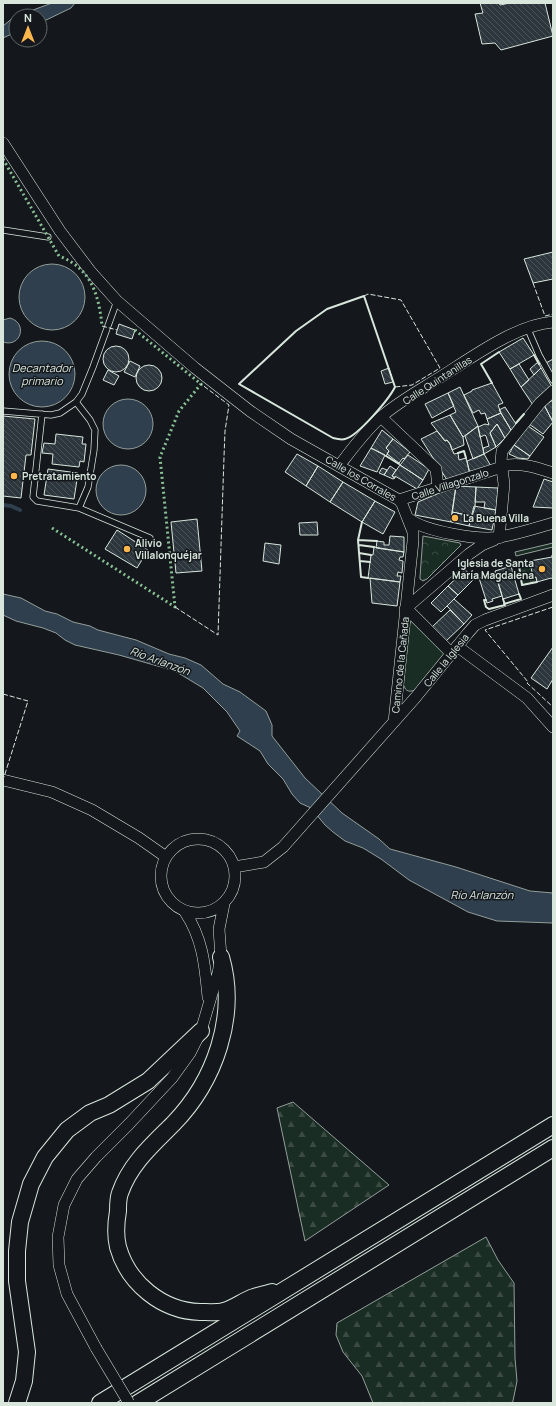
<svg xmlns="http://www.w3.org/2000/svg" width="556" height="1406" viewBox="0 0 556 1406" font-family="Manrope,sans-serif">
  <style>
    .green { fill: #1a2d24; stroke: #939e99 }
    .forest { fill: url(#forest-firs); stroke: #939e99 }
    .cemetery { fill: url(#cemetery-stones); stroke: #939e99 }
    .park { fill: url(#park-crowns); stroke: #939e99 }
    .water { fill: #2f3f4d; stroke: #939e99 }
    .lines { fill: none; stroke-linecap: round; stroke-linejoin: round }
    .stream { stroke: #2f3f4d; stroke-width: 4 }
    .building { fill: url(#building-back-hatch); stroke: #d8e6dc }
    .service-casing { stroke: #d8e6dc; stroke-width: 7 }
    .minor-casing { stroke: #d8e6dc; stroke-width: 12 }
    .secondary-casing { stroke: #d8e6dc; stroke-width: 18 }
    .service { stroke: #14181c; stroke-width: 5.5 }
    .minor { stroke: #14181c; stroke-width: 11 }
    .secondary { stroke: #14181c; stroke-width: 16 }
    .minor-bridge-casing { stroke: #d8e6dc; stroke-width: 12; stroke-linecap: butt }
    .minor-bridge { stroke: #14181c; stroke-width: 11 }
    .hedge { stroke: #8ac095; stroke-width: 3; stroke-dasharray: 2 3; stroke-linecap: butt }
    .fence { stroke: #d8e6dc; stroke-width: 1; stroke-dasharray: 5 2; stroke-linecap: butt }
    .wall { stroke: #d8e6dc; stroke-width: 2 }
    .poi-dot { fill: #ffb74d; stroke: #14181c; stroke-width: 1.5 }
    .labels { text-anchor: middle; stroke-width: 3; stroke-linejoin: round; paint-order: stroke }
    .street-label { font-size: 10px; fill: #d8e6dc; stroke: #14181c }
    .poi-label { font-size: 10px; font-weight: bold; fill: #d8e6dc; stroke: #14181c; text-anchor: start }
    .water-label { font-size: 11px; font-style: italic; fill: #d8e6dc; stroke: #14181c }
  </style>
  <defs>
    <pattern id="forest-firs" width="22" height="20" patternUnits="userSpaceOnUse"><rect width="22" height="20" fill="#1a2d24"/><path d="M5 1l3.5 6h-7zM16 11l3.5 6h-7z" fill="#3b4b43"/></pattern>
    <pattern id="cemetery-stones" width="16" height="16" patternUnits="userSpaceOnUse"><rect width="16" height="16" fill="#1a2d24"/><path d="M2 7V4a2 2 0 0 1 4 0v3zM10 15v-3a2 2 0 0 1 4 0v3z" fill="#3b4b43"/></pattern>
    <pattern id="park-crowns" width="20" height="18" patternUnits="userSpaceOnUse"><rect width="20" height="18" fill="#1a2d24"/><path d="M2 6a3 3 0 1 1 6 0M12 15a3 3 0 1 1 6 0" fill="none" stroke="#3b4b43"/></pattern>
    <pattern id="building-back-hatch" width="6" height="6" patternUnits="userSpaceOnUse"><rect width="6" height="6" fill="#2c363c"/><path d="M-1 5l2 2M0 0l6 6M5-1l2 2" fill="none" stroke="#4a5358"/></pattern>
  </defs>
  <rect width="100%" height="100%" fill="#14181c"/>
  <path class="green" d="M553,543v4l-37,9 -1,-4z
    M410,620l35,33 -30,37c-8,3 -10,0 -12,-7z"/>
  <path class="forest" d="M293,1102l96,83 -84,56 -28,-133z
    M486,1237l12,23 16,23 1,75 2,23 -4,20 -1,2h-139l-11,-27 -19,-24 -7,-17 1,-12z"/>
  <path class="cemetery" d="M530,561l3,17 3,-1 1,5 -15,3 -3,-19z"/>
  <path class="park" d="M423,536l37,7 1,2 -34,34 -4,2 -3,-2v-2z"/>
  <path class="water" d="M52,3h23l-4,5 -31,15v-7h-24v16l-13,6v-12l11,-9z
    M19 297a33 33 0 1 1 66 0a33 33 0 1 1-66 0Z
    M10,318c18,5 11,30 -7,24v-22z
    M9 374a33 33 0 1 1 66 0a33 33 0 1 1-66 0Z
    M103 424a25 25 0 1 1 50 0a25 25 0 1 1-50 0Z
    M96 490a25 25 0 1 1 50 0a25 25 0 1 1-50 0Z
    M3,594l18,4 24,13 12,3 16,8 17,4 8,4 38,10 33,14 16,4 16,7 22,19 17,8 26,19 6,14v11l33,42 37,35 37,26 11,10 66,18 74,24 23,2v30l-56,-2 -29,-9 -59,-32 -28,-21 -18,-11 -18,-7 -12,-9 -8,-7 -14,-17 -11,-5 -8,-9 -9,-15 -15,-15 -8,-13 -23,-15 3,-5 -13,-19 -24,-24 -28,-17 -56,-16 -44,-10 -10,-5 -9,-7 -13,-5 -27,-7 -13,-6z"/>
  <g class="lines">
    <path class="stream" d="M3,505l8,1 9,4"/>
  </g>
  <path class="building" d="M480,3h19l1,2 10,-2h35l8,33 -52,14 -6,-7 -13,1 -7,-30 8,-1z
    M553,252v27l-20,4 -9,-24z
    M119,324l16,6 -3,9 -16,-5z
    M523,338l11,17 -24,14 -11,-17z
    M103 359a13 13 0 1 1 26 0a13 13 0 1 1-26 0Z
    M553,359v16l-7,-12z
    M130,361l10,5 -5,11 -11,-5z
    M538,362l3,6 -7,7 -4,-6z
    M519,364l10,16 -8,7 -11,-18z
    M136 378a13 13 0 1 1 26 0a13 13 0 1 1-26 0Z
    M389,368l4,14 -8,2 -4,-13z
    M541,368l11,19 -19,18 -12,-18z
    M108,370l11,6 -5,9 -11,-5z
    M492,383l11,20 -5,2 3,8 -14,6 -2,-6 -4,1 -2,-4 -6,3 -9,-18 8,-4v-1z
    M460,387l18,39 -15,11 -13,-22 6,-3 -8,-19z
    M448,393l6,13 -22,12 -7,-14z
    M553,400v22l-9,-17z
    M544,405l9,17 -10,12 -14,-10z
    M505,407l11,17 -5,6 -12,-20z
    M501,413l10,17 -6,8 -8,-14 -7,9 6,14 -12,7 -1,-6 6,-2 -3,-10 -1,-1 -5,2 -2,-10 7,-3 4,1 -2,-6z
    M450,415l13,22 1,8 -12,5 -2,-6 -3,-4 -2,1 -14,-18z
    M3,416l32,3 -4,36h-5l-5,43 -18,-2z
    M497,424l8,14 -9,9 -6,-14z
    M478,426l6,28 -11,5 -8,-23z
    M528,426l16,11 -14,19 -16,-11z
    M382,430l11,9 -7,9 3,3 -3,5 -15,-8z
    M437,431l8,10 2,-1 3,4 4,10 4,-1 1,7 7,-2 4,16 -23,6 -26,-41z
    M56,434l27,3 -1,7h4l-2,18 -4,-1 -1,6 -27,-3 1,-10 -11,-1 2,-10 11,1z
    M393,439l17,13 -6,7 -1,-1 -4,5 -12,-9 2,-3 -3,-3z
    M514,445l16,11 -2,3 -10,-1 -9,-4z
    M371,448l14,7 -8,17 -17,-6z
    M297,454l21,12 -12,20 -21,-14z
    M484,454l8,14 -22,6 -3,-13z
    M408,455l21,14 -6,11 -23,-15z
    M400,465l23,15 -6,9 -22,-13v2l-3,-2z
    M318,466l25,16 -13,20 -24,-16z
    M390,466l6,4 -4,6 3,2 -2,1 -9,-4z
    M382,468l5,2 -3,5 -5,-2z
    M48,469l30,4 -4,26 -30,-4z
    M544,479l9,3v26l-20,-1z
    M343,482l32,19 -13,21 -32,-20z
    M456,486l-5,36 -36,-7 3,-13z
    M456,486l20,1 -1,20 -3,9 -20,-4z
    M476,487l22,1 -2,22 -12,-2 1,-6h-10z
    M375,501l20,11 -12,22 -21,-12z
    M474,506l22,4 -4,20 -23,-4z
    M452,512l19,4 -2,10 -18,-4z
    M197,519l5,52 -26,2 -5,-51z
    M317,522l1,13h-18l-1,-12z
    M117,530l31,20 -11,18 -32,-19z
    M390,536l14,1v15l-28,-4 1,-7 7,1v3h5z
    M265,543l16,2 -2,19 -16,-3z
    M374,547l30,5 -1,5h-3l-1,3 4,1 -1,12 -4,-1 -1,4h4l-1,6 -32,-4 3,-23h2z
    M552,555h1v24l-2,-1 -14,4 -1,-5 -3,1 -3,-17 22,-4z
    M511,566l8,28 -16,5 -8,-28z
    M465,570l10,8 -17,17 -10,-9z
    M495,573l7,23 -10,3 1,2 -6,2 -8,-25z
    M370,578l30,4 -3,24 -25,-3z
    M448,586l10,9 -17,17 -10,-9z
    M454,599l18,16 -8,9 -17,-18z
    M450,610l14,14 -18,17 -14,-14z
    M553,647v32l-6,10 -16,-11z"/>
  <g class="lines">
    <g class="service-casing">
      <path id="service" d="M3,230l45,7
        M527,327l12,28 14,25
        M76,402l14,18 5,10 -1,20 -6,37 -9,21
        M3,411l48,4 9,-2 16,-11 6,-8 11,-27 24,-66
        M42,414l-9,83 4,4 42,7 71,30"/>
    </g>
    <g class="minor-casing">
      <path id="minor" d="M3,143l57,88 31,41 26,29 78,67 55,43 41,28 108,61 3,4 11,28v9l-19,181
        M381,417l55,52 2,18
        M339,466c13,-17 26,-35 42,-49 17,-15 39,-27 58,-39 32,-20 76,-53 114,-56
        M399,500l109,-35c15,-2 30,3 45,8
        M408,518c15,13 71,23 92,19 17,-3 36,-9 53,-14
        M499,538l5,-54 -3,-23 1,-10 38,-48 13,-12
        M406,608l45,45
        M405,609l64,-55 13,-9 12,-5
        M457,646l70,52 26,29
        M3,780l49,12 40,18 47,28 27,19
        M161 876a37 37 0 1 1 74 0a37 37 0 1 1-74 0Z
        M234,867l30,-5 19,-15 132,-149 53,-65 7,-8 10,-5 68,-25
        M185,912c18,27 20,54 23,85
        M96,1348l-29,-54 -8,-29 -1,-28 6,-32 13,-26 19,-22 33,-33 43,-46 18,-25 11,-22 17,-58 3,-16 -2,-28 5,-25"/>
    </g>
    <g class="secondary-casing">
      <path id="secondary" d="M221,957c17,59 -6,124 -48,167 -21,21 -43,40 -53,69 -2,5 -2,12 -2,18 -2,12 -3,24 0,36 10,36 44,64 82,65 7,0 17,1 24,-1 11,-3 20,-11 30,-14 6,-2 12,-3 18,-5
        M17,1403l7,-22 3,-29 -10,-71v-30l3,-29 11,-38 14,-27 22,-27 23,-17 19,-8 39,-24 53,-50
        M100,1403l453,-278
        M138,1403l415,-255"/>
    </g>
    <use href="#service" class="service"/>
    <use href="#minor" class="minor"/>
    <use href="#secondary" class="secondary"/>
    <g class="minor-bridge-casing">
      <path id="minor-bridge" d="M96,1348l33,55"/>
    </g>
    <use href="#minor-bridge" class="minor-bridge"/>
    <path class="hedge" d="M3,159l56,97c32,12 40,39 43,70
      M52,528l123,79 -15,-150 19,-46 22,-27 -66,-54"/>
    <path class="fence" d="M533,283l12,33 8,-2
      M364,296l4,-2 33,6 39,68 -28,17 -17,2
      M102,326l15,4
      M175,607l43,28 6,-178 1,-26 4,-26 -28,-21
      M553,607l-68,23 43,52 -1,1 26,24
      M3,694l25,7 -24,76"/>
    <path class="wall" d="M364,296l31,91c-6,12 -37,49 -50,52 -3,1 -8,0 -12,-1l-94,-54 57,-53 31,-22z
      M534,355l5,9
      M492,383l-11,-19 18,-12
      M516,423l8,-9
      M458,453l6,-2 2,7
      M386,456l13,8
      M358,540l4,-18
      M359,545l15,2
      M359,553l12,2
      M360,561l10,1
      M530,561l-11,5 3,19 15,-3
      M368,578l-7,-1 -3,-37 19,1
      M486,600h-2l2,7 3,2 16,-4 -2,-6
      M504,604l17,-5 -2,-5"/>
  </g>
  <g class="poi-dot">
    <circle cx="14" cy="476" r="4"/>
    <circle cx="455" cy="518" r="4"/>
    <circle cx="127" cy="549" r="4"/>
    <circle cx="542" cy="569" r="4"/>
  </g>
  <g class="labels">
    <g class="street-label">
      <text transform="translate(437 380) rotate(-33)" y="4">Calle Quintanillas</text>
      <text transform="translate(361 478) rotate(30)" y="4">Calle los Corrales</text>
      <text transform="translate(450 484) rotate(-18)" y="4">Calle Villagonzalo</text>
      <text transform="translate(446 660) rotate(-51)" y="4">Calle la Iglesia</text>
      <text transform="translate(400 665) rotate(-84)" y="4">Camino de la Cañada</text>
    </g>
    <g class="poi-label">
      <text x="22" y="480">Pretratamiento</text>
      <text x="463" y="522">La Buena Villa</text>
      <text x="135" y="547">Alivio<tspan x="135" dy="12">Villalonquéjar</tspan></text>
      <text x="534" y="567" text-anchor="end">Iglesia de Santa<tspan x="534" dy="12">María Magdalena</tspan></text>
    </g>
    <g class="water-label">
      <text x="42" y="372">Decantador<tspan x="42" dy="13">primario</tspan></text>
      <text transform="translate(160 661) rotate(20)" y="4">Río Arlanzón</text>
      <text x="482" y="899">Río Arlanzón</text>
    </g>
  </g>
  <rect width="556" height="1406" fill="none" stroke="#d8e6dc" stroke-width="8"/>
  <g transform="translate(28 28)"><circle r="19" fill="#14181c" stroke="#626a69"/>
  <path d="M0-3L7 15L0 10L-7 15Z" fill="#ffb74d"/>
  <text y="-6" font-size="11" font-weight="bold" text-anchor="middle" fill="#d8e6dc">N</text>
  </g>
</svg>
